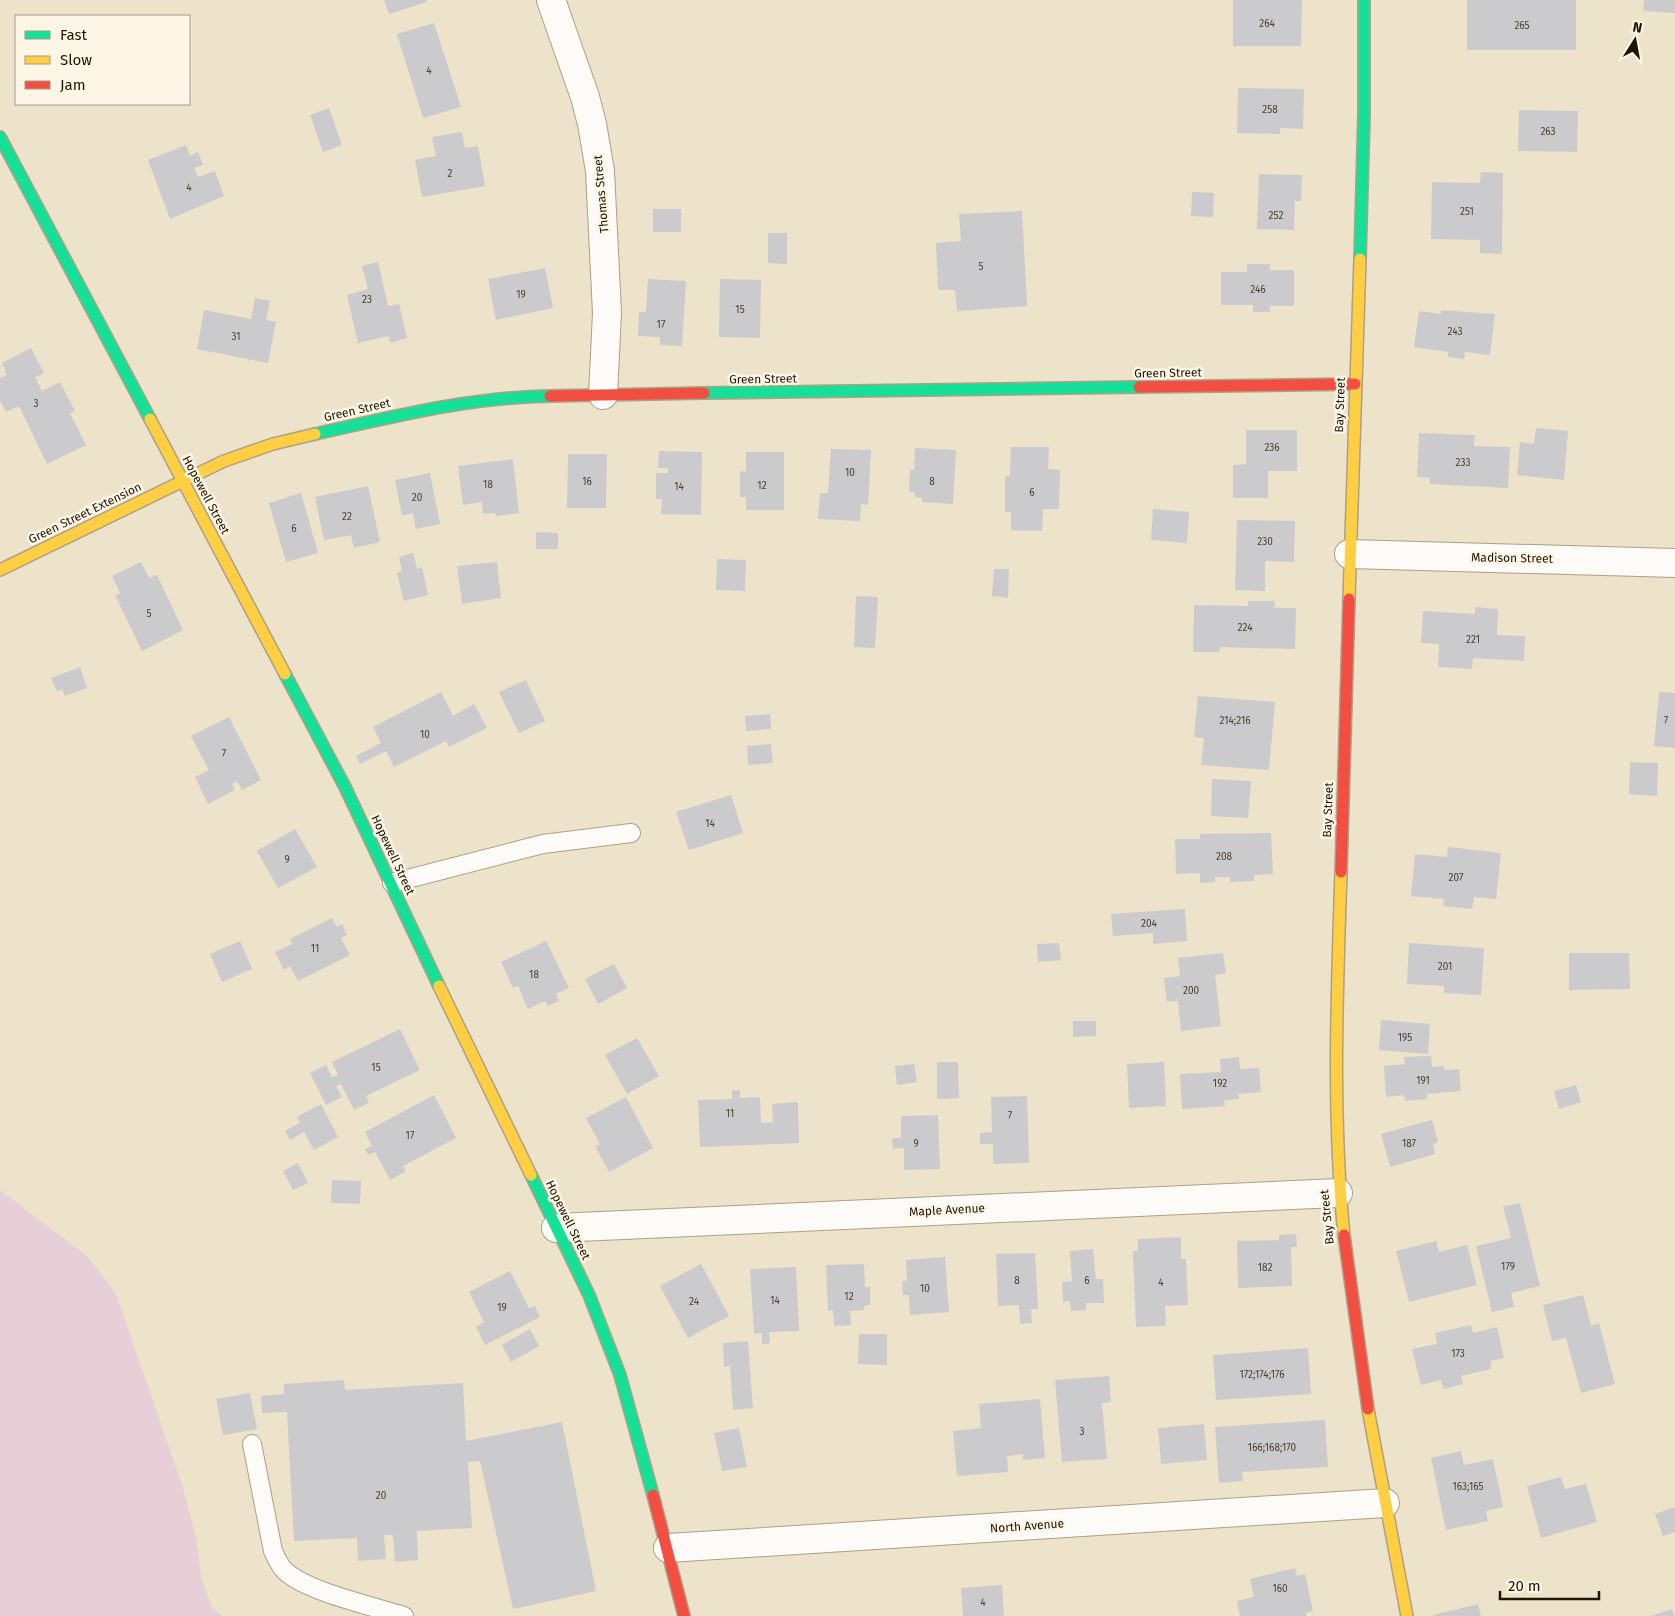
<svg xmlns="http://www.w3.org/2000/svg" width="1675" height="1616" viewBox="0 0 1675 1616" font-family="'Fira Sans',sans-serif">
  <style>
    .green { fill: #e6cfd6 }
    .building { fill: #cbcbcd }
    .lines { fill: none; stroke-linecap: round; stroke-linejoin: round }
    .lane-casing { stroke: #aca086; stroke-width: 20 }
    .street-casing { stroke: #aca086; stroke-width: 30 }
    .fast-casing { stroke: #aca086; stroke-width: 14 }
    .slow-casing { stroke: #aca086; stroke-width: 14 }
    .jam-casing { stroke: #aca086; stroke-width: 14 }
    .lane { stroke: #fcfbf7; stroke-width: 18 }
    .street { stroke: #fcfbf7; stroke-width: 28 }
    .fast { stroke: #16e098; stroke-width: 11 }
    .slow { stroke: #ffcf43; stroke-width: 11 }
    .jam { stroke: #f24e42; stroke-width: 11 }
    .labels { text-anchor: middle; stroke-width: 5; stroke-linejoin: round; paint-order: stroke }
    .number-label { font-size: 10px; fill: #494233 }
    .street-label { font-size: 12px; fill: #1e1400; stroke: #fdf6e7 }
  </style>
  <rect width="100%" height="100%" fill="#ede2ca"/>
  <path class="green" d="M0,1190l88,67 28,37 66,191 14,52 5,40 10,29 11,10h-222z"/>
  <path class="building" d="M384,0h42l1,2 -38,12z
    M1233,0h69l-1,46h-68z
    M1467,0h109v50h-109z
    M1644,0h31v13l-32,-2z
    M434,23l27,84 -38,11 -26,-84z
    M1238,88l66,1 -1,40 -23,-1v6l-43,-1z
    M329,108l13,37 -19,7 -13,-37z
    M1519,110l59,1 -1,41 -59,-1z
    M462,132l3,16 13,-2 7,40 -63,11 -7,-37 21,-4 -4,-19z
    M186,145l4,11 8,-4 5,13 -9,3 4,9 17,-6 9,25 -54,23 -22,-59z
    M1481,172l22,1 -1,81 -22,-1v-13l-49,-1 1,-57 48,1z
    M1259,174l43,1 -1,26h-6l-1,29 -37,-1z
    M1192,192l22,1 -1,24 -22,-1z
    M653,209h28v23h-28z
    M1022,211l5,95 -70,5 -2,-21h-17l-2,-47 25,-2 -2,-27z
    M768,233h19v31l-19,-1z
    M378,262l10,44 11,-2 8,34 -17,5 -1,-7 -31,7 -11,-48 21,-6 -6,-23z
    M1247,264h23v6h24v36h-24v6h-17v-7h-32v-33h26z
    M545,268l8,40 -57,12 -8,-41z
    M648,279l38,2 -4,65 -22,-1v-8l-22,-1 1,-24h7z
    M720,279l41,1 -1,58 -41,-1z
    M255,298l15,3 -4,19 10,2 -8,41 -71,-14 7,-39 47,9z
    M1441,310l54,4 -5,41 -25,-3 -1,7 -16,-2v-5l-34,-5 5,-36 22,3z
    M31,348l13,25 -9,4 7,14 18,-9 15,29 -5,2 16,32 -39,19 -28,-58 -13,6 -6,-11v-23l7,-3 -5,-12z
    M1536,428l32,3 -4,49 -47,-5 3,-33 14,2z
    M1246,430h51v41h-29v27h-35v-33l13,-1z
    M1419,433l56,2 -1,11 36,1 -2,41 -78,-4v-6l-13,-1z
    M1011,447h38l-1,22 12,1 -1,39h-16l-1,22 -31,-1v-18h-6v-36h5z
    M915,448l41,2 -3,54 -31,-2v-4l-7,-1v-5h-6l1,-22h4z
    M831,449l40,1 -3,55 -7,-1 -1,17 -42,-2 2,-26h8z
    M659,451l43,1 -1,63 -40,-1 1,-15h-6v-26h12v-5h-10z
    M746,452h38v58h-38v-13h-6v-26l6,1z
    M568,454h39l-1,54h-39z
    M513,459l6,54 -23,3 -1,-3 -12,1 -1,-12 -19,3 -5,-39z
    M430,473l10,51 -24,5 -3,-16 -11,3 -7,-36z
    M368,486l12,56 -26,6 -3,-13 -27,5 -9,-43z
    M301,493l17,60 -32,9 -17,-59z
    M1153,509l36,3 -2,31 -36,-3z
    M1237,520l58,1 -1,41 -29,-1v30l-30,-1z
    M536,532l22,1v16h-22z
    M413,553l4,16 5,-2 6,28 -24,6 -7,-28 5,-2 -3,-14z
    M717,559l29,1 -1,31 -29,-1z
    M141,562l8,16 8,-3 26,55 -41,21 -27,-56 5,-2 -8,-17z
    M497,562l4,36 -39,6 -5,-38z
    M994,569h15l-1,29 -16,-2z
    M856,596l22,1 -3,51 -21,-1z
    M1248,601h27l-1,7h22l-1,41 -75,-2 -1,5h-26l1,-47 54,1z
    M1475,607l23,2 -1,26 28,1 -1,25 -51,-3 -1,11 -34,-2 1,-23 -18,-1 2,-32 52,3z
    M80,667l7,21 -22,8 -3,-7 -5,2 -6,-13z
    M526,680l19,41 -26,12 -20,-41z
    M441,692l12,24 21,-12 13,24 -38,19 -3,-6 -52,26 -8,-16 -26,13 -4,-8 25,-13 -8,-16z
    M1659,692l16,1v55l-21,-2z
    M1198,696l77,6 -6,68 -68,-5 3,-27 -10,-1z
    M770,714l1,15 -25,2 -1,-15z
    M229,717l32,63 -19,10 -5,-9 -5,3 3,6 -27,14 -13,-27 14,-7 -18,-34z
    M771,744l2,19 -25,2 -1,-19z
    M1630,762l28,1 -1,33 -28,-2z
    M1212,779l39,2 -3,37 -37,-2z
    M731,795l12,38 -54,17 -13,-38z
    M295,829l22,38 -39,21 -21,-37z
    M1271,833l2,41 -19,1v6l-24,1v-5h-15v5l-15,1v-10l-24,1 -1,-35h25v-5z
    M1448,847l53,6 -5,46 -22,-2 -2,12 -29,-3 1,-7 -33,-3 4,-42 32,3z
    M1185,909l2,32 -34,3v-11l-40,3 -2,-22z
    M332,918l5,9 5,-3 5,11 -6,3 9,17 -52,26 -8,-15 -6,4 -9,-18 17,-8 -2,-5z
    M240,941l12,28 -30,13 -12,-28z
    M546,941l23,47 -13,6 3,7 -11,5 -3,-5 -17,8 -10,-23 -5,2 -12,-26z
    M1059,943l2,17 -23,2 -1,-18z
    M1409,943l75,5 -3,47 -37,-2v-7l-37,-2z
    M1223,953l3,20 -11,2 6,51 -40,5 -3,-30 -11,1 -3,-24 16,-2 -2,-18z
    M1569,953h60l1,36 -61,1z
    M614,964l13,24 -29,16 -13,-25z
    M1381,1020l49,4 -2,30 -49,-4z
    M1073,1021h23v15l-23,1z
    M400,1029l20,41 -54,26 3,7 -15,7 -13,-26 -5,2 6,11 -16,8 -16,-32 16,-8 6,12 6,-2 -6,-13z
    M637,1038l22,38 -32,18 -22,-39z
    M1431,1056l1,11 12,-1v4l15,-1 2,22 -34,3v5l-22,2 -1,-6 -18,2 -2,-31 21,-2 -1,-7z
    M1239,1057l1,12 19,-1 2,24 -23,2 1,5 -15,1 1,6 -43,3 -2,-35 41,-2 -1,-13z
    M937,1062h21l1,36 -22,1z
    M1164,1062l2,44 -37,2 -2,-44z
    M914,1064l3,18 -20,3 -2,-19z
    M1576,1085l5,17 -22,7 -5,-18z
    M732,1090h8v8l20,-1 1,26 12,-1 -1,-18 26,-2 1,41 -99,4 -2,-47 34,-1z
    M434,1095l22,43 -53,28 3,5 -16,9 -15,-28 -7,3 -3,-6 7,-3 -7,-14z
    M1027,1096l2,67 -36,1v-20h-13v-11l12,-1 -1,-35z
    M626,1097l27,51 -44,24 -14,-26 5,-2 -14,-26z
    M321,1104l17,33 -24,13 -10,-18 -14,8 -5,-9 15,-8 -3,-6z
    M938,1115l2,54 -36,1v-22l-11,1 -1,-11h9v-22z
    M1432,1120l6,22 -5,2 2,10 -45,13 -9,-33z
    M298,1163l10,20 -15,7 -10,-19z
    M332,1180l29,1 -1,23 -29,-1z
    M1520,1203l20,83 -29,7 3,14 -22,5 -16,-66 35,-8 -8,-31z
    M1296,1234l1,13h-6l1,39 -54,2 -1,-47 42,-1v-5z
    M1181,1237v22h5l2,46 -23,1 1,20 -30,1 -3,-76h5v-12z
    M1436,1241l3,11 28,-7 10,40 -68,17 -13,-51z
    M1093,1249l3,30h7l1,24h-18v7l-15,1 -1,-10 -7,1 -1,-20 10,-1 -2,-30z
    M1035,1253l3,56h-7l1,14 -12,1 -1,-19 -21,1 -2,-52z
    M945,1257l4,55 -39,3 -1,-20h-6l-1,-14h5l-1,-21z
    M701,1264l28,52 -41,22 -28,-52z
    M864,1264l1,23h5v18l-6,1v4l-14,1 1,14 -17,1 -1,-16 -5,1 -2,-46z
    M796,1267l3,64 -30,1 1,11 -8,1v-11l-8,1 -4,-65z
    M510,1271l19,37 6,-2 5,11 -55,28 -9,-18 8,-5 -15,-30z
    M1583,1295l8,31 8,-3 16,61 -34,9 -15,-55 -14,3 -9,-36z
    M1471,1325l2,8 24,-6 7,31 -14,3 1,8 -30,7 2,8 -19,5 -3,-9 -20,5 -9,-36 25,-5 -2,-11z
    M530,1329l9,17 -28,16 -9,-17z
    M859,1334h28v31l-29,-1z
    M748,1341l5,67 -20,2 -3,-44 -6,1 -1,-24z
    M1308,1348l3,46 -95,6 -3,-45z
    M1109,1376l2,26 -9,1 5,56 -45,3 -7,-82z
    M344,1380l1,10 118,-7 3,58 96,-19 34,169 -83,18 -33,-148 -12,1 4,66 -55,3 1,29 -23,2 -2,-27h-9l2,24 -28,2 -1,-23 -63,3 -7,-129 -25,1 -1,-17 23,-2v-10z
    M250,1393l7,36 -34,6 -7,-36z
    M1040,1399l5,59 -22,2v-6l-16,2 1,16 -51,4 -4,-45 28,-3 -2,-24z
    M1325,1420l3,47 -86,5 1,9 -24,2 -4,-56z
    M1204,1424l3,36 -46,4 -3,-36z
    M739,1428l8,39 -25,4 -8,-38z
    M1461,1451l3,14 29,-6 10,48 -17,4 2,10 -42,9 -15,-72z
    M1561,1477l4,12 21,-5 11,38 -56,16 -14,-52z
    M1675,1507v25l-12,4 -8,-22z
    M1295,1568l2,8 8,-2 8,37 -7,2v3h-66l-3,-15 17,-4 -4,-18z
    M1002,1585l2,31h-41l-2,-28z
    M1478,1604l3,12h-48v-1z
    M1672,1609l2,7h-23z"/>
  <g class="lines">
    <g class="lane-casing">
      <path id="lane" d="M392,883l151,-39 88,-11
        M252,1444l21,107c4,8 6,14 12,20 23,21 87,35 119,45"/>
    </g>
    <g class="street-casing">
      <path id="street" d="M551,0l34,97 7,27 8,47 7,142 -4,82
        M1349,554l326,9
        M556,1228l782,-35
        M668,1548l717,-45"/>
    </g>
    <g class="fast-casing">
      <path id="fast" d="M0,137l150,282
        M1360,259l4,-145v-114
        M704,393l435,-6
        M315,434c77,-17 155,-37 235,-38
        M285,674l60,113 94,199
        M531,1175l58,120 31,80 33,120"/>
    </g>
    <g class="slow-casing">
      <path id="slow" d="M150,419l135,255
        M0,570l224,-109 49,-17 42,-10
        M1349,599l11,-340
        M1341,872c-4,121 -9,242 3,363
        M439,986l92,189
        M1368,1409l39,207"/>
    </g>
    <g class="jam-casing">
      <path id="jam" d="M1139,387l216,-3
        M550,396l154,-3
        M1341,872l8,-273
        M1344,1235l24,174
        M653,1495l31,121"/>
    </g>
    <use href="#lane" class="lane"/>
    <use href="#street" class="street"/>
    <use href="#fast" class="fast"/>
    <use href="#slow" class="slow"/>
    <use href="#jam" class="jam"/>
  </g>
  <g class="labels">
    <g class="number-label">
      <text x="1267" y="27">264</text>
      <text x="1522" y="29">265</text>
      <text x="429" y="74">4</text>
      <text x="1270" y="113">258</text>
      <text x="1548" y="135">263</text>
      <text x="450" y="177">2</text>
      <text x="189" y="191">4</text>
      <text x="1467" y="215">251</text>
      <text x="1276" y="219">252</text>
      <text x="981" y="270">5</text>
      <text x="1258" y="293">246</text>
      <text x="521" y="298">19</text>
      <text x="367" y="303">23</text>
      <text x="740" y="313">15</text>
      <text x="661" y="328">17</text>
      <text x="1455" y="335">243</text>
      <text x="236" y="340">31</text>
      <text x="36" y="407">3</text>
      <text x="1272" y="451">236</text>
      <text x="1463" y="466">233</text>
      <text x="850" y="476">10</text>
      <text x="587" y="485">16</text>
      <text x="932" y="485">8</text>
      <text x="488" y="488">18</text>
      <text x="762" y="489">12</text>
      <text x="679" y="490">14</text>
      <text x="1032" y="496">6</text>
      <text x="417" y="501">20</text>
      <text x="347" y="520">22</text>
      <text x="294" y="532">6</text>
      <text x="1265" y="545">230</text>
      <text x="149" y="617">5</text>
      <text x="1245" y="631">224</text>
      <text x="1473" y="643">221</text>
      <text x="1235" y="724">214;216</text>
      <text x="1666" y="724">7</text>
      <text x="425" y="738">10</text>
      <text x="224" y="757">7</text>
      <text x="710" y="827">14</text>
      <text x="1224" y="860">208</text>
      <text x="287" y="863">9</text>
      <text x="1456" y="881">207</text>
      <text x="1149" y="927">204</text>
      <text x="315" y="952">11</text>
      <text x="1445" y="970">201</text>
      <text x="534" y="978">18</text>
      <text x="1191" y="994">200</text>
      <text x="1405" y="1041">195</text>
      <text x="376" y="1071">15</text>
      <text x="1423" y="1084">191</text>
      <text x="1220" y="1087">192</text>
      <text x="730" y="1117">11</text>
      <text x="1010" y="1119">7</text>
      <text x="410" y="1139">17</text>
      <text x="916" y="1147">9</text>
      <text x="1409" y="1147">187</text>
      <text x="1508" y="1270">179</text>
      <text x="1265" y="1271">182</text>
      <text x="1017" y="1284">8</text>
      <text x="1087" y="1284">6</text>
      <text x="1161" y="1286">4</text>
      <text x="925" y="1292">10</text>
      <text x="849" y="1300">12</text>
      <text x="775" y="1304">14</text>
      <text x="694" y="1305">24</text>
      <text x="502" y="1311">19</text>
      <text x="1458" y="1357">173</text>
      <text x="1262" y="1378">172;174;176</text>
      <text x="1082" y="1435">3</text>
      <text x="1272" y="1451">166;168;170</text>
      <text x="1468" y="1490">163;165</text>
      <text x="381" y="1499">20</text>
      <text x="1280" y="1592">160</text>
      <text x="983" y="1606">4</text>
    </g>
    <g class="street-label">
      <text transform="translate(601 194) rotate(-95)" y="4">Thomas Street</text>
      <text transform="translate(1168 373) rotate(-1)" y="4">Green Street</text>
      <text transform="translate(763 379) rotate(-1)" y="4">Green Street</text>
      <text transform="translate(1340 405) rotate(-88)" y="4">Bay Street</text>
      <text transform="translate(357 410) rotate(-13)" y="4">Green Street</text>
      <text transform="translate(206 495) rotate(62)" y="4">Hopewell Street</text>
      <text transform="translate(85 513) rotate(-26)" y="4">Green Street Extension</text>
      <text transform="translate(1512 558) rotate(1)" y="4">Madison Street</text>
      <text transform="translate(1328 810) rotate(-88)" y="4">Bay Street</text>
      <text transform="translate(393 855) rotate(65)" y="4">Hopewell Street</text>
      <text transform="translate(947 1210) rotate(-3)" y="4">Maple Avenue</text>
      <text transform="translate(1327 1217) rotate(-96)" y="4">Bay Street</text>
      <text transform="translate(568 1220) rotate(64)" y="4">Hopewell Street</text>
      <text transform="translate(1027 1526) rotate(-4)" y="4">North Avenue</text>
    </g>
  </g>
  <rect x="15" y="15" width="175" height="90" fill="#fdf6e7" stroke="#a49c8b"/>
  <rect x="25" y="31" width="25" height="8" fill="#16e098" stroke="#a49c8b"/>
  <text x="60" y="40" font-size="15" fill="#1e1400">Fast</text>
  <rect x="25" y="56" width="25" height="8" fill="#ffcf43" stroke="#a49c8b"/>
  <text x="60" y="65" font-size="15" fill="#1e1400">Slow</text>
  <rect x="25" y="81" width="25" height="8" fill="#f24e42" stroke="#a49c8b"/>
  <text x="60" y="90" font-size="15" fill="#1e1400">Jam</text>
  <g transform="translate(1635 40) rotate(11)" stroke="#fdf6e7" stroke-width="4" paint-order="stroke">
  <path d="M0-4L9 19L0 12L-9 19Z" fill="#1e1400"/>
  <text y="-8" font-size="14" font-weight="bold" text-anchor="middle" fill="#1e1400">N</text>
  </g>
  <path d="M1500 1591v8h99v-8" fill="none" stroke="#1e1400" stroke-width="2.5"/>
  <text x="1508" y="1591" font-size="15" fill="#1e1400" stroke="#fdf6e7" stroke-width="4" paint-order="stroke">20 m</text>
</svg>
